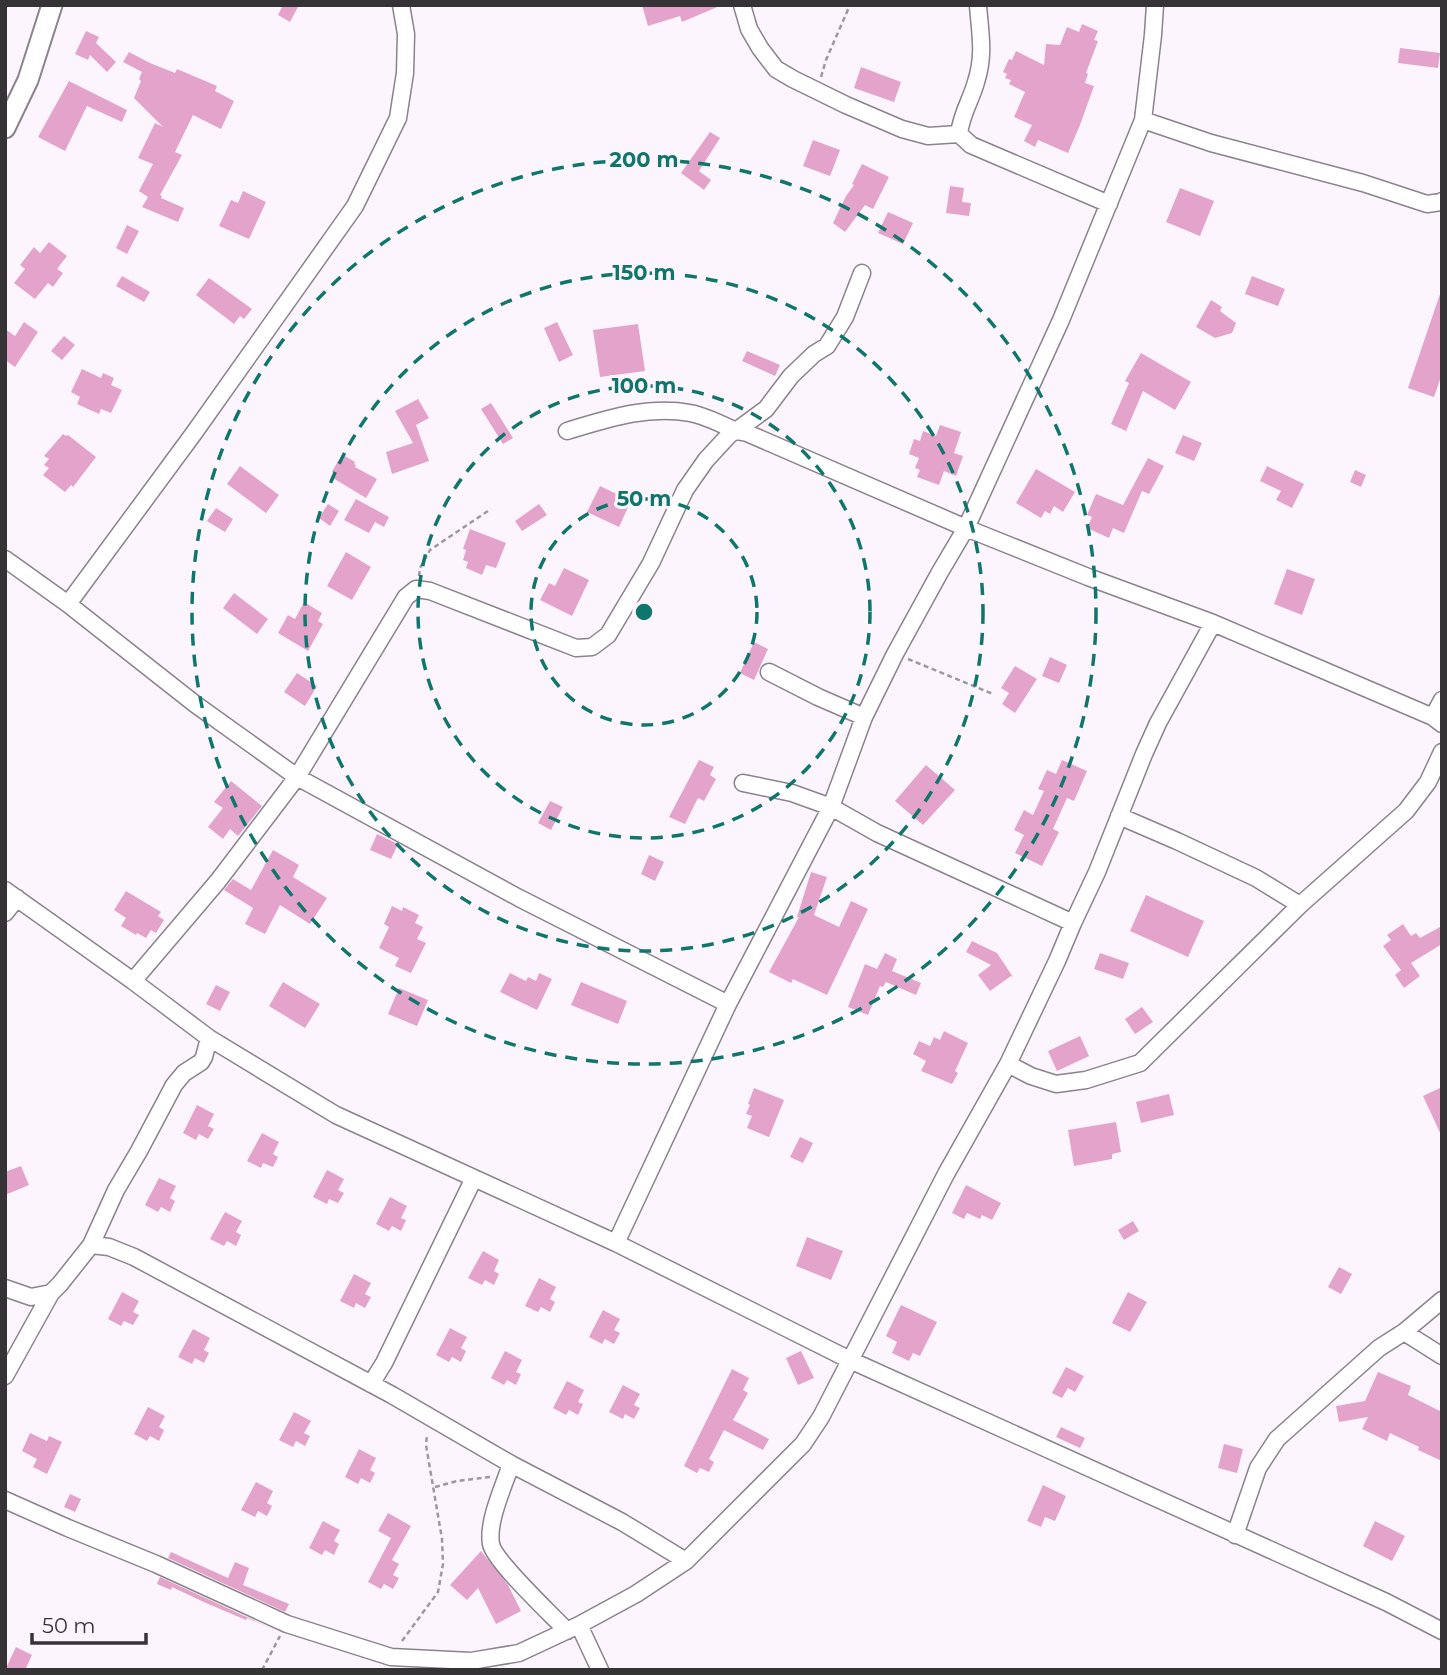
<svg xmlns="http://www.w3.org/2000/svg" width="1447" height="1675" viewBox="0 0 1447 1675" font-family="Montserrat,sans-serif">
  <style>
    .building { fill: #e3a3cb }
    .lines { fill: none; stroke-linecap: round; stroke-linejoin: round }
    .minor-casing { stroke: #8a838b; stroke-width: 19 }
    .tertiary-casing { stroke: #8a838b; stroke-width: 23 }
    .path { stroke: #9d989e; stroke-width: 2.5; stroke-dasharray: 5 3.5; stroke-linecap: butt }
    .minor { stroke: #fff; stroke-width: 16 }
    .tertiary { stroke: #fff; stroke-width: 19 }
    .ring { fill: none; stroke: #0f766e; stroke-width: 3.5; stroke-dasharray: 12 9 }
    .centre { fill: #0f766e; stroke: #fdf5fe; stroke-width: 3.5 }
    .ring-label { font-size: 21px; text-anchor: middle; font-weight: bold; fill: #0f766e; stroke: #fdf5fe; stroke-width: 6; stroke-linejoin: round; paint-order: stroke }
  </style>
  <rect width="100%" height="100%" fill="#fdf5fe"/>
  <path class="building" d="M283,5h16l-9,17 -12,-7z
    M642,5h80l-40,17 -2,-6 -32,10z
    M1082,24l16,7 -4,9 4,1 -12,32 2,1 -3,9 9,3 -14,39 -12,28 -30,-13 -3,7 -11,-6 8,-16 -18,-8 11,-25 -16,-8 2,-4 -6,-2 2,-4 -4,-2 6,-13 3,1 4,-9 28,14 2,-21 14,1 7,-18 12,5z
    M86,31l13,6 -3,6 20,19 -9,10 -17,-17 -2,5 -13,-6z
    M1400,48l40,5 -2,15 -40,-5z
    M129,52l21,11 25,10 2,-4 40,17 -2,5 19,10 -13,28 -28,-14 -18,37 7,3 -22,40 2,1 -1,2 23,10 -6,14 -36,-15 6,-10 -9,-6 14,-27 -15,-6 17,-35 8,4 -29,-29 7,-17 -2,-2 3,-7 -19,-10z
    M861,67l40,15 -7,20 -40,-14z
    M69,81l58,29 -5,12 -35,-16 -22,45 -27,-14z
    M710,132l10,6 -21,33 12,9 -7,10 -23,-17z
    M813,140l27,10 -10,26 -27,-10z
    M862,164l27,13 -16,32 -8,-4 -20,27 -12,-9 13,-27 8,-11 -2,-1z
    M950,186l14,2 -2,14 9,1 -2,13 -23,-3z
    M1180,188l34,13 -14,35 -34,-14z
    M243,191l23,11 -17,37 -30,-13 12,-26 7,3z
    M888,212l25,11 -10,21 -25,-11z
    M127,225l12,6 -12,23 -11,-6z
    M49,242l18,14 -10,13 6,4 -10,14 -5,-4 -13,16 -21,-16 11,-14 -5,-4 14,-18 6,6z
    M122,276l28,16 -6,10 -28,-16z
    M1252,276l33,13 -7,17 -33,-12z
    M209,278l43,31 -8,10 -4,-3 -6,8 -38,-29z
    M1440,294h2v80l-8,23 -26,-9z
    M1211,300l11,7 -2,4 16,12 -4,10 -17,5 -19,-11z
    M24,322l14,10 -23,35 -10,-7v-31l10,7z
    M557,322l16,33 -14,7 -15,-34z
    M638,324l7,47 -45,6 -7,-47z
    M64,336l11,9 -13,15 -11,-9z
    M747,351l33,14 -5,11 -33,-15z
    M1141,353l50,29 -16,28 -32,-19 -17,40 -15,-7 18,-41 -4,-2z
    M82,369l19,9 2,-5 11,5 -3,7 11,5 -11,23 -10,-4 -2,5 -22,-10 3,-7 -9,-5z
    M418,399l11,19 -13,7 13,36 -37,13 -6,-22 27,-9 -18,-32z
    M491,403l22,35 -10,6 -22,-35z
    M940,425l21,7 -7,21 9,3 -7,20 -12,-5 -5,14 -22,-8 3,-7 -5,-2 4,-10 -10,-4 5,-15 6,2 3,-10 13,5z
    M63,434l3,2 2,-1 28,22 -23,30 -2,-2 -6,7 -22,-17 6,-7 -5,-3 5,-6 -5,-3z
    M1183,435l19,8 -8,18 -19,-8z
    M345,456l10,6 -1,2 2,1 -1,2 22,12 -11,19 -33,-20 2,-4 -3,-2 6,-11 3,1z
    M1148,458l16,8 -15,28 -7,-3 -18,42 -11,-5 -4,10 -22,-10 5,-11 -5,-2 9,-21 27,11z
    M240,466l39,29 -13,18 -39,-29z
    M1267,466l37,18 -12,24 -16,-8 5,-9 -21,-10z
    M1036,469l39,23 -12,20 -9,-6 -4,8 -5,-3 -4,7 -25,-15z
    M1355,470l11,5 -5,12 -11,-5z
    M600,486l31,15 -12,26 -32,-15z
    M356,499l33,18 -5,10 -9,-5 -6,11 -25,-13z
    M328,504l11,7 -9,15 -11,-8z
    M539,504l8,11 -25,16 -7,-10z
    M216,508l17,11 -8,13 -18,-11z
    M470,529l36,14 -10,25 -10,-3 -4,10 -16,-7 2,-6 -5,-2 3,-10 -3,-1z
    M346,552l25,15 -19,33 -25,-14z
    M564,568l25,12 -17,36 -32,-16 9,-17 6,3z
    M1287,569l28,10 -13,36 -28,-11z
    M234,593l34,26 -11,15 -34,-26z
    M304,602l18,11 -4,8 5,3 -15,27 -30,-18 10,-18 7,4z
    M754,642l14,7 -14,31 -14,-7z
    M1050,657l17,8 -8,18 -17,-7z
    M1015,666l22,13 -22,34 -13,-9 7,-11 -8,-5z
    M297,673l20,13 -12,20 -21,-14z
    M699,760l15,7 -4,8 6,4 -12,22 -6,-3 -13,26 -16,-7z
    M1062,760l25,11 -13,30 -7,-3 -14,31 6,3 -17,34 -27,-13 9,-18 -10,-5 10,-20 9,5 11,-24 -6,-2 9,-19 9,4z
    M926,765l29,25 -32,35 -28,-24z
    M231,781l31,25 -24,30 -8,-7 -7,10 -15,-12 15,-19 -9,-6z
    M550,801l13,6 -12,23 -13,-7z
    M377,834l21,10 -7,15 -21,-9z
    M273,850l26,15 -6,12 34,21 -17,26 -30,-19 -15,29 -20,-10 8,-16 -29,-18 9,-11 18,11z
    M649,855l15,7 -9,19 -14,-7z
    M811,872l16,5 -13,38 25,12 12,-26 17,8 -41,86 -34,-16 -2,4 -22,-11 30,-55h-2z
    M126,891l35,21 -3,4 6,4 -8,13 -5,-3 -5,8 -9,-5 -1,2 -15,-9 5,-8 -12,-8z
    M1146,895l58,26 -16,36 -58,-26z
    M392,906l10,5 1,-4 16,8 -4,8 8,4 -6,12 9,4 -15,30 -16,-7 4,-8 -20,-10 10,-21 -5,-3z
    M1403,924l8,12 5,-3 4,5 22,-12v18l-31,19 9,13 -16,12 -9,-13 6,-5 -18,-24 8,-6 -4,-5z
    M972,941l25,12 16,24 -2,-1 -21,15 -12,-16 13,-10 -25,-13z
    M885,953l12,6 -5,12 29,12 -5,12 -30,-13 -3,5 -3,-1 -12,29 -20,-8 17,-43 12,5z
    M1100,953l29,10 -6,16 -29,-10z
    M510,973l16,8 2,-4 8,4 3,-8 13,6 -15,31 -37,-18z
    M283,982l37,22 -15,24 -36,-22z
    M581,982l46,19 -9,23 -47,-19z
    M216,985l14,7 -10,19 -14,-7z
    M399,988l29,12 -11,26 -29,-12z
    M1142,1007l11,15 -18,12 -10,-15z
    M944,1031l24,12 -13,28 3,2 -6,11 -31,-13 5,-10 -13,-7 6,-13 11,5 4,-9 6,3z
    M1080,1036l9,20 -32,15 -9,-20z
    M1442,1087v50l-19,-41z
    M754,1088l30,12 -15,37 -22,-9 5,-12 -6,-2 4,-9 -2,-1z
    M1169,1094l5,21 -33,8 -5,-21z
    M197,1105l17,9 -6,12 6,3 -6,10 -9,-5 -3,6 -13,-7z
    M1116,1122l5,30 -9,2v5l-38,7 -6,-36z
    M262,1133l17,9 -6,12 5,3 -5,10 -10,-4 -2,5 -14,-7z
    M800,1137l13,6 -10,20 -13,-6z
    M21,1166l8,19 -24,10v-23z
    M327,1170l17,9 -6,11 6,3 -6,10 -9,-4 -2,5 -14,-7z
    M159,1178l17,8 -6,12 5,3 -5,11 -9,-5 -3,5 -13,-7z
    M966,1185l35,18 -9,17 -10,-5 -2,4 -13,-6 -3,6 -12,-6z
    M390,1197l17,9 -6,12 5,2 -5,11 -9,-5 -3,5 -13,-7z
    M225,1212l17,9 -6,11 5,3 -5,11 -9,-5 -3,5 -14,-7z
    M1133,1221l6,10 -15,9 -6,-10z
    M807,1237l36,14 -12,29 -35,-14z
    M483,1251l16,9 -5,11 5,3 -5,11 -9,-5 -3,5 -14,-7z
    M1339,1267l13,7 -11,20 -13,-7z
    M354,1274l17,9 -6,11 6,3 -6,11 -9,-5 -2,5 -14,-7z
    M539,1278l17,9 -6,12 5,3 -5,10 -9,-5 -3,5 -13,-6z
    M122,1292l17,9 -6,11 6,3 -6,10 -9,-4 -3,5 -13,-7z
    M1128,1292l19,10 -17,30 -18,-9z
    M901,1305l36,17 -17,34 -7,-3 -4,8 -17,-8 5,-11 -11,-6z
    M603,1310l17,9 -6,11 6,3 -6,11 -9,-5 -3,5 -13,-7z
    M450,1328l17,9 -6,11 5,3 -5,11 -9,-5 -3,5 -13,-7z
    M193,1329l17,9 -6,12 5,3 -5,10 -9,-5 -3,6 -14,-7z
    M505,1351l17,9 -6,12 5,2 -5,11 -9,-5 -3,5 -13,-7z
    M801,1351l13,27 -16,7 -12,-27z
    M1066,1367l18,9 -9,16 -7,-4 -6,10 -10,-5z
    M732,1369l17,9 -6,12 5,3 -15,27 36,19 -6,11 -39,-20 -15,29 5,3 -5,10 -9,-4 -3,5 -13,-7z
    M1378,1372l33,14 -3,9 34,17v49l-24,-11 1,-3 -29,-14 -3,8 -25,-12 6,-12 -29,5 -3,-16 29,-5z
    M567,1381l17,9 -6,12 5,2 -5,11 -9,-5 -3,5 -13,-7z
    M623,1385l17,9 -6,11 6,3 -6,11 -9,-5 -2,5 -14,-7z
    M148,1407l17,9 -6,11 5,3 -5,11 -9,-5 -3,5 -13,-7z
    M294,1412l17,9 -7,12 6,3 -5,10 -9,-5 -3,6 -14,-7z
    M1061,1427l24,11 -5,10 -24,-11z
    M30,1433l17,8 2,-5 13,6 -15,32 -14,-7 4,-8 -15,-8z
    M1224,1444l19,5 -6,24 -19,-5z
    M359,1449l17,9 -6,12 5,3 -5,10 -9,-5 -3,6 -13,-7z
    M256,1482l17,9 -6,12 5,3 -5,10 -9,-5 -3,6 -14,-7z
    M1043,1485l23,11 -11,25 -10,-4 -4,10 -14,-6z
    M70,1494l11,5 -6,13 -11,-5z
    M388,1513l23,13 -19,34 7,4 -6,11 6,3 -6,11 -9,-5 -3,5 -13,-7 23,-44 -13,-7z
    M323,1521l17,9 -6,11 5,3 -5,11 -9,-5 -3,5 -13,-7z
    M1375,1521l30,15 -13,25 -29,-15z
    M481,1551l27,34 13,26 -25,13 -18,-36 -11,12 -17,-15z
    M171,1552l57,26 7,-16 14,6 -6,17 46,19 -4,8 -117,-54z
    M160,1577l117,54 -30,-13 -1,2 -40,-17 -34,-16 -1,3 -14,-6z
    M16,1647l16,8 -7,15h-20z"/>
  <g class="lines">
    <g class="minor-casing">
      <path id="minor" d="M742,5l7,24 11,19 16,21 17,10 53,26 56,24 26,7 31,-2
        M978,5c2,28 7,49 -2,77 -5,18 -15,33 -17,52l12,11 138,59
        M1143,120l68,23 152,40 64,21 14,-2 1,-1
        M567,431c40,-12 81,-26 123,-18 16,3 31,11 46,18l30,-22 25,-33 23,-22 13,-8 18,-29 17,-44
        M5,559l63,45 127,100 102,73 222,121 209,106
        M68,604l126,-171 161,-227 43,-88 7,-45 1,-39 -5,-29
        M769,672l49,25 46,20
        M1433,717l9,-17
        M743,783l49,10 39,14 46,26 196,90
        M1119,816l58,25 79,37 44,27
        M5,890l128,91 76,57 127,77 280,128 234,117 536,242 56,29
        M5,913l12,-15
        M133,981l85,-100 79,-104 109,-180 10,-8 14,2 146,57 16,-1 16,-12 43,-72 34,-73 21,-30 24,-26 6,-3 11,2 219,95 122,49 125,46 220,94 9,7
        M1008,1064l23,12 25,8 30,-4 54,-17 160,-158 106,-94 22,-29 14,-30
        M616,1243l112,-239 103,-197 33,-90 31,-63 45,-82 26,-44 95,-208 82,-200 10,-85 2,-30
        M91,1245l18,2 25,10 258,138 119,69 111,58 64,39
        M5,1288l26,9 20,-4 9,-9 31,-39 25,-55 23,-39 35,-66 10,-12 17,-11 3,-5 5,-19
        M1404,1332l38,24
        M5,1376l46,-83
        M371,1384l13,-21 90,-185
        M511,1464c-7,22 -24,57 -20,80 3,17 61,71 76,87
        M5,1500l63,28 88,36 131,60 104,33 80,4 48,-8 60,-28 57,-31 50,-33 117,-117 18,-27 125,-243 62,-110 49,-103 16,-38 24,-51 47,-118 14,-31 55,-100
        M1235,1535l23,-67 19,-29 102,-91 25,-16 38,-32
        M579,1625l21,45"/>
    </g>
    <g class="tertiary-casing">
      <path id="tertiary" d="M5,128l23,-48 24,-75"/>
    </g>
    <path class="path" d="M821,77l5,-17 24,-55
      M419,576l1,-8 10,-18 58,-39
      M908,659l85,35
      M435,1487l22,-6 33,-4
      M402,1641l36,-49 5,-28 -1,-25 -16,-94 1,-11
      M262,1670l18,-34"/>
    <use href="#minor" class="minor"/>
    <use href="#tertiary" class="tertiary"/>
  </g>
  <g class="ring">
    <circle cx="644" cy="612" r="113"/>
    <circle cx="644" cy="612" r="226"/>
    <circle cx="644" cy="612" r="339"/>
    <circle cx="644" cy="612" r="452"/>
  </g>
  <circle cx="644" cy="612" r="10" class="centre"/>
  <g class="ring-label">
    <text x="644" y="167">200 m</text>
    <text x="644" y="280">150 m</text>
    <text x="644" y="393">100 m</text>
    <text x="644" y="506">50 m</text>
  </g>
  <rect width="1447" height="1675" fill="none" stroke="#363337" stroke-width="14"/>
  <path d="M32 1633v10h114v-10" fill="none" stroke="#363337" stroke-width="3.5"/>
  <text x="42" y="1633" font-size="21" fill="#363337" stroke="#fdf5fe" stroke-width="5" paint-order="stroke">50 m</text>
</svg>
